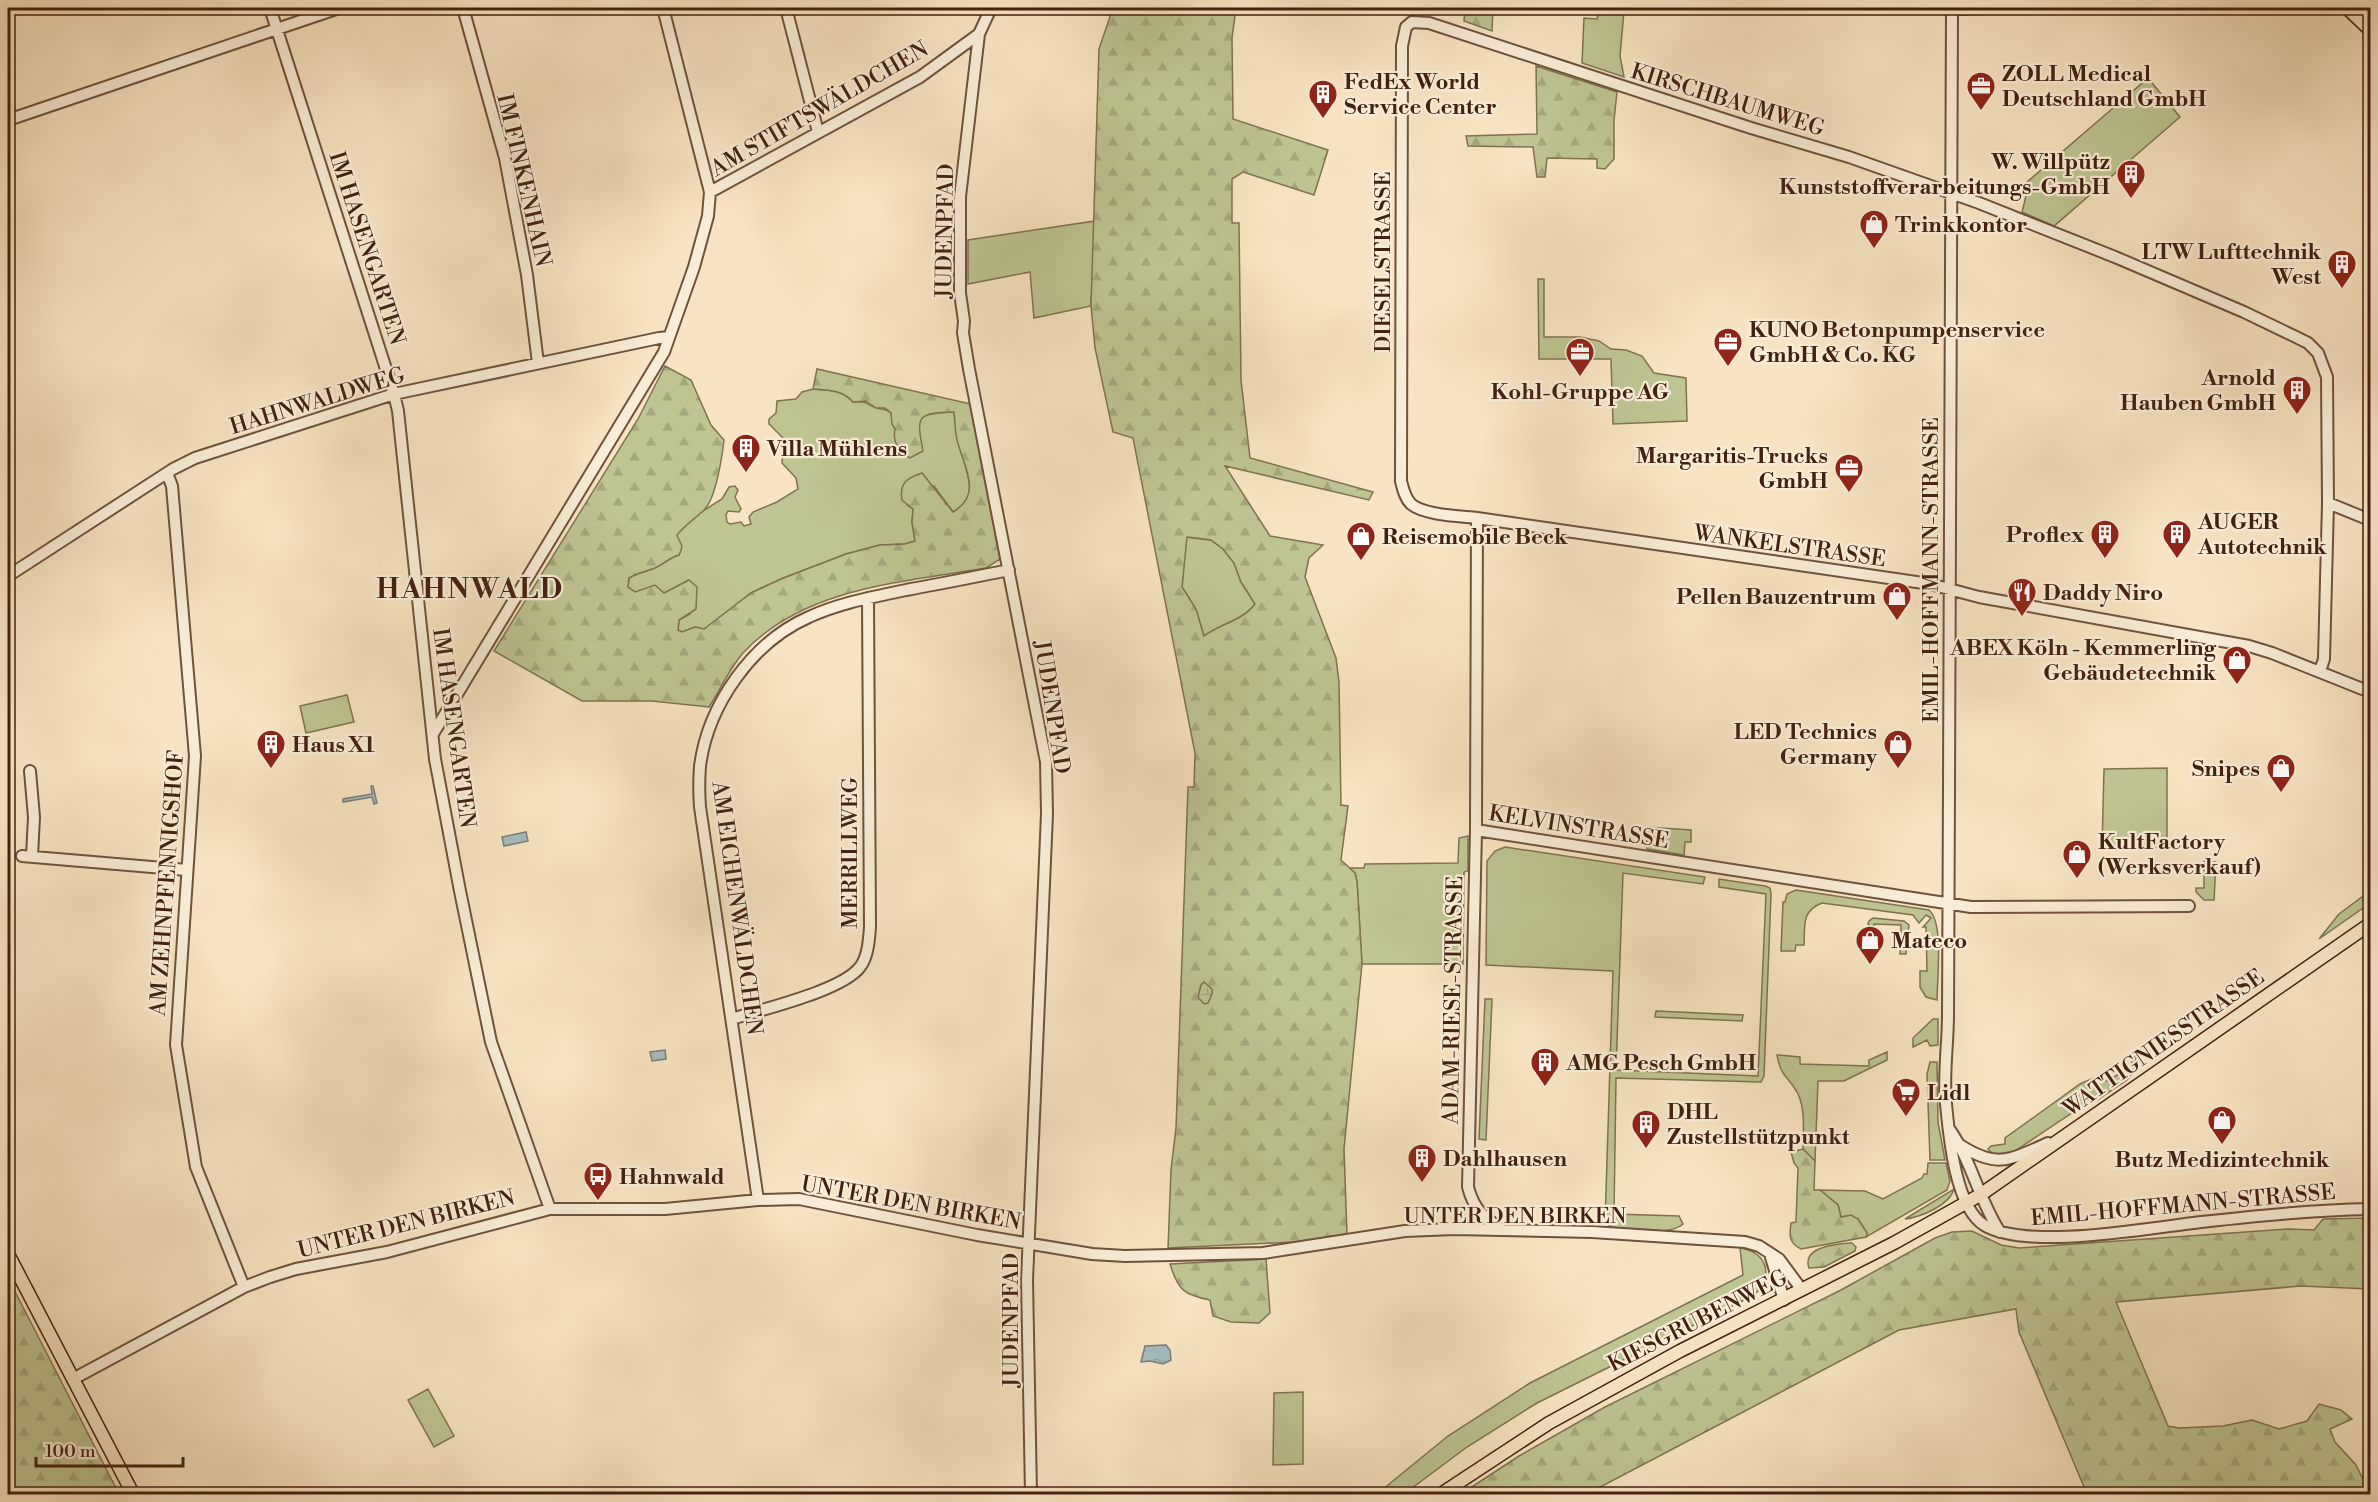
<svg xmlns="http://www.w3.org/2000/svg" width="2378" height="1502" viewBox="0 0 2378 1502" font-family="'Libre Bodoni',serif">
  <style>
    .green { fill: #bec492; stroke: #807251; stroke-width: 1.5 }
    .forest { fill: url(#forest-firs); stroke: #807251; stroke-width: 1.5; fill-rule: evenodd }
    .wetland { fill: url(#wetland-marsh); stroke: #807251; stroke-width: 1.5 }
    .water { fill: url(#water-ripples); stroke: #7d7d79; stroke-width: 1.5 }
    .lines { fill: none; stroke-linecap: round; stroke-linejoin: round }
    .minor-casing { stroke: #70523c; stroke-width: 14 }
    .major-casing { stroke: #432110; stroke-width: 15 }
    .minor { stroke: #faedd7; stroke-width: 10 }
    .major { stroke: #f8e4c2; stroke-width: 12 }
    .labels { text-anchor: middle; stroke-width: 4.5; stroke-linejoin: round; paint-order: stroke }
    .poi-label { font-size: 22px; font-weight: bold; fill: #432110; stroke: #faedd7; text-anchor: start }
    .street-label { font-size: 22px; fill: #432110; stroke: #faedd7 }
    .district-label { font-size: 28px; font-weight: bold; letter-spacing: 1.5px; fill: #432110; stroke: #faedd7 }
  </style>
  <defs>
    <pattern id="forest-firs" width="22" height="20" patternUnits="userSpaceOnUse" patternTransform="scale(1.5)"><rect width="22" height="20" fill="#bec492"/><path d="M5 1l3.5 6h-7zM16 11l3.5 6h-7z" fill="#a4a87d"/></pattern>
    <pattern id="wetland-marsh" width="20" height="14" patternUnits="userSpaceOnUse" patternTransform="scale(1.5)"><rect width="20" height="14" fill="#bec492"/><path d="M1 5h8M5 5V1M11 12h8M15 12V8" fill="none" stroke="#a4a87d"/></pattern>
    <pattern id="water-ripples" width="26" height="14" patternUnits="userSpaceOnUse" patternTransform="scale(1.5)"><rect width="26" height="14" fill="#a3bbbf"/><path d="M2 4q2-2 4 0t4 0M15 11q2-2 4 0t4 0" fill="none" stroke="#8ea0a3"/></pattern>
  </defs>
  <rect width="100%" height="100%" fill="#f8e4c2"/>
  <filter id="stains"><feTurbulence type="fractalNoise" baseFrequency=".00333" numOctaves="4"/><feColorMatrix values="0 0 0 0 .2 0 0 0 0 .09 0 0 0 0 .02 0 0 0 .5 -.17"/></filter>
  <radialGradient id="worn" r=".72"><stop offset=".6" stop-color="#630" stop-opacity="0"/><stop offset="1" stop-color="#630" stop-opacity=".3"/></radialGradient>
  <path class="green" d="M1599,8h23l2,3 -4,45 4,21 -42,-14 2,-45 13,1z
    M2148,78l32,39 -126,109 -32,-14 4,-16 -7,-7z
    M1095,221l-4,85 -57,12 -4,-46 -62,12v-44z
    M1538,279h6v58h36l19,4 12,8 15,1 16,6 12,17 32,5 1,43 -74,3 -2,-65h-72z
    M813,389c15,1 30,1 40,13 16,-1 13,3 24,6 6,2 8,0 14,5 2,21 13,21 30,29 -11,-31 11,-29 33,-30 3,14 4,28 8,42 5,22 18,42 -9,58l-19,-26 -27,19 6,4 -1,13 3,19 -10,3 -25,1 -34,9 -65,25 -30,14 -47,37 -8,-3 -14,5 -4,-2 1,-10 11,-6 -26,-21 -29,-1 -7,-5 1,-9c8,-5 15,-6 23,-9 10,-3 16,-11 27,-14l-3,-20 14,-16 32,-20 7,-12 6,-1 3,4 -3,7 6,12 -2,3 -11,-1 -2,4 1,7 3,2 11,-2 3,4 7,-2 -2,-7 4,-5 24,-10 21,-13 -2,-11 -14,-15 2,-24 -15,-15v-5l7,-6 1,-12 19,-2 6,-7z
    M1186,537l25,3 12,9 11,14 7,19 14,22c-13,17 -34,19 -51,32l-8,-26 -14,-23z
    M347,695l7,27 -48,11 -6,-27z
    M2167,768v78l-65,3 2,-80z
    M1646,827l45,3v12h-6l-1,13 -37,-6z
    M1468,836v35l-4,1 -1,92h-101l-5,-83 -2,-8 -6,-5h15l1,-4 93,-1 1,-25z
    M1505,847l200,30 -2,7 -80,-11 -7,197 142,6 8,-182 -47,-7v-8l46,7 5,2 1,6 -7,182 -3,6 -145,-4 -2,136 65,2 4,8c-11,10 -51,9 -65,6 -4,-2 -9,-5 -13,-7l8,-252 -127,-6 1,-104 8,-10z
    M2204,861l12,1 -2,38h-10l-8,-8v-4h8z
    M1796,890l133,20c15,12 8,70 8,90l-11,-3 -6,-10v-16h7l-1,-44h-3l8,-9 -5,-3 -7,8 -6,-8 -91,-12c-21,8 -17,23 -18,42h-8l-1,6h-14l2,-49h2l2,-8z
    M2370,891v12l-51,36 20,-25z
    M1873,918l31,3 5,4 -3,29h-6l1,-29 -27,-1 -1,6 -5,-6 1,-3z
    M1485,999h7l-6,141 -7,-1z
    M1656,1011l87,4 -1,6 -87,-4z
    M1933,1019h5v26l-8,1 -3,-6 -14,7v-9z
    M1887,1052v8l-43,21h-26l-3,80 -12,-12c0,-19 3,-40 -6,-57 -10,-17 -16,-15 -20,-37l23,2v7l69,2v-6z
    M2136,1056l-1,13 -8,11 -30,20 -19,9 -63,42 -14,4 -8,-1 -5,-5 3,-3 14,-2v-6l75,-54 16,-7 11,4 24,-14 2,-10z
    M1930,1062h7l1,60 7,38h-15l-3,-86z
    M1928,1163h18l4,18 -3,9 -81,47 1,-4 -9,-14 -17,-2 -3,-12 -18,-15 45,1 18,8 39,-21 2,-4h3z
    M1954,1189c-4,16 -33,28 -49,30z
    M1740,1248c28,4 34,29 14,47l-217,108 -70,44 -63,47h-27l71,-58 82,-53 213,-108z
    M428,1389l26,47 -20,11 -26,-47z
    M1303,1392v72l-30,1 1,-72z"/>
  <path class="forest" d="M1113,8h123l-4,30 1,81 95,31 -14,45 -71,-23 -11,7v44h7l2,157 9,78 123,34 -4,8 -144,-34 45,70 53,9 -14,13 -4,19 31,81 3,24 2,123 7,1 -7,54 14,13 2,8 5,83 -18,185 3,85 -53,8 -126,6 3,-78 5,-42 12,-341h6l1,-34 -62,-315 -20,-6 -18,-84 -4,-42 8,-257zM1187,537l24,3 12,9 11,14 7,19 14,22c-13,17 -33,19 -51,32l-8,-27 -14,-22z
    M1465,8h28l-1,23 -28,-10z
    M1536,66l81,26 -3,28v39l-9,10 -8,-1v-9l-50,-1 -2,19h-8l-4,-30 -65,-1 -2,-10 71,-2z
    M665,366l26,14 20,45 13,15c-2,17 -8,57 -19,69 -9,9 -20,16 -28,26 3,10 8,8 2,20 -11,3 -17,11 -27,14 -8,3 -15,4 -23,9l-1,9 7,5 20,-7 9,8 25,-13 8,7 -1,22 -17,11 -1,10 4,2 13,-5 9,2 47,-36 30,-14 65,-25 34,-9 25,-1 10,-3 -3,-19 1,-13 -11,-9c-3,-17 5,-22 20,-27l31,39c31,-18 10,-47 4,-72 -2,-9 -2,-18 -3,-28 -37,1 -38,3 -31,39l-13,7c-11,-6 -18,-16 -15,-29l-3,-5 -1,-11 -6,-5h-9l-10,-7 -13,1c-10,-12 -25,-12 -40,-13l4,-20 154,35 31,154 -16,10c-82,14 -182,19 -243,85 -13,15 -23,37 -34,54l-57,-6h-70l-88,-50 144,-232z
    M1803,1149l12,12 -1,29h6l18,15 3,12 10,-2 7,4 9,14 -1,4 -65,12c-12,-6 -12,-13 -10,-26l5,-1 2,-54 -4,-5 -3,-11z
    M2370,1218v71l-69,-3 -185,16 52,124 11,2 44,-2 29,-6 27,9 28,-8 12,-17 22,6 11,9 -22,10 5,13 21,23 14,29h-283l-68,-162 -3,-23 -117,21 -312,164h-126l58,-38 86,-49 236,-117 94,-52 17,-6 20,-1 29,14 18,3 269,-19 26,1 9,-11z
    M1852,1243l4,4 -1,4 -31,16 -15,1c-8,-22 30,-24 43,-25z
    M1266,1259l4,54 -11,10 -28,-1 -18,-6 -3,-16c-26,-5 -32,-10 -40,-36z
    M8,1278l111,216h-111z"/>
  <path class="wetland" d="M1204,982l8,7v5l-4,9 -4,1 -6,-7 3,-12z"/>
  <path class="water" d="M371,786h2l4,17 -3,1 -2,-7 -29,5v-3l29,-5z
    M526,832l2,9 -24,5 -2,-9z
    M665,1050l1,9 -14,2 -2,-9z
    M1166,1345l4,5 1,10 -8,4 -13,-3 -9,1 4,-16z"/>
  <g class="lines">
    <g class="minor-casing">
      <path id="minor" d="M270,8l124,386 4,17 37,348 25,132 31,151 59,167
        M463,8l42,150 22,117 11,88
        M786,8l32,124
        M991,8l-12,26 -19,163v96l4,28 -1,12 6,36 77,393 1,52 -20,466 4,214
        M1952,8c-1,259 -3,519 -3,779 0,76 -1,152 -1,228 0,29 -5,60 -2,89 3,31 9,103 38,121 43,26 164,3 217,-3 56,-6 113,-12 169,-13
        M1952,9l37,-1
        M8,120l331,-112
        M710,192l210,-115 59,-43
        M167,473l5,13 23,270 -19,289 20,122 48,120
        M2328,503l42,17
        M1477,518l-1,312 -8,357c6,23 15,29 34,43
        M8,576l165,-107 22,-11 199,-64 265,-56 10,-1
        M2320,671l4,-12 4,-156 -1,-126 -9,-24 -10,-10 -12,-6 -52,-25 -129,-55 -136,-54 -130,-46 -98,-29 -322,-105 -17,-1 -6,5 -4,19 -1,435c2,8 4,17 10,23 13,11 48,12 66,14l453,66 49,13 270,49 23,7 98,39
        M433,734l231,-382 30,-85 14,-51 2,-24 -47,-184
        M30,771l4,46 -2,39
        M1476,830l495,77 218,-1
        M22,856l165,14
        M732,1019c30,-10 110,-28 128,-52 8,-10 9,-27 10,-40l-2,-329
        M1950,1130c22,32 29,70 50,102
        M1960,1145c37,24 50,15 88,-2
        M758,1200l-58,-393c-1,-13 -1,-27 0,-41 8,-61 52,-124 109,-149 30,-14 64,-20 97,-27 34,-6 68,-13 103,-20
        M1770,1254l14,46
        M73,1379l171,-92 26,-10 26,-8 91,-17 163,-43h115l93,-9 41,-1 178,36 115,19 33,2 138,-3 142,-22 49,-2 138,3 153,10 14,4 20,13 23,31"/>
    </g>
    <g class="major-casing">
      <path id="major" d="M2347,8l23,22
        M8,1254l125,240
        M1441,1494l108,-71 131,-72 214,-108 86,-48 390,-271"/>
    </g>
    <use href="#minor" class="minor"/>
    <use href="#major" class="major"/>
  </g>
  <defs>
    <g id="office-pin" transform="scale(1.5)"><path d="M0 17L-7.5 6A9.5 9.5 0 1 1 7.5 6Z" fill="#8f2418" stroke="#faedd7"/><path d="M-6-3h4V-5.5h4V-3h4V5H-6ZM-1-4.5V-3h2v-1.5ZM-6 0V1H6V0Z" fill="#fff"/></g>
    <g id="building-pin" transform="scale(1.5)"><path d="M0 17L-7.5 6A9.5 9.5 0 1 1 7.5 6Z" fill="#8f2418" stroke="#faedd7"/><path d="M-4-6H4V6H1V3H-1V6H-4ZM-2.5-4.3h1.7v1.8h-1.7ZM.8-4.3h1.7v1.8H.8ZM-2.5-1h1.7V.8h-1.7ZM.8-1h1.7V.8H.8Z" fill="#fff"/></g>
    <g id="shop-pin" transform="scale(1.5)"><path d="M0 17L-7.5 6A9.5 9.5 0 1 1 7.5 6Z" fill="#8f2418" stroke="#faedd7"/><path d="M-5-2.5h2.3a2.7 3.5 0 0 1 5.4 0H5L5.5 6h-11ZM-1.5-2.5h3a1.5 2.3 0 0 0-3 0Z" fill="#fff"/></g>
    <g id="restaurant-pin" transform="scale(1.5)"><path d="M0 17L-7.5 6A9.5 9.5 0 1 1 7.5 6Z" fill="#8f2418" stroke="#faedd7"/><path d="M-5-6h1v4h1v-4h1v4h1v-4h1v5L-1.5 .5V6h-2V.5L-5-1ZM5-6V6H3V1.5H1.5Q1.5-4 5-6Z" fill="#fff"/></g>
    <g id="supermarket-pin" transform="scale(1.5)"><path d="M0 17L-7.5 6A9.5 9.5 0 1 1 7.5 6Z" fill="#8f2418" stroke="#faedd7"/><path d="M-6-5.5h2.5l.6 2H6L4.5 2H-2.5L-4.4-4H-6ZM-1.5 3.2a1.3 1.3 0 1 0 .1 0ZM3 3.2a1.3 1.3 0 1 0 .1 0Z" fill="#fff"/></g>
    <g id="bus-pin" transform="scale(1.5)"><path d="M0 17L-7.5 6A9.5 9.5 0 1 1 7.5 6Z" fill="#8f2418" stroke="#faedd7"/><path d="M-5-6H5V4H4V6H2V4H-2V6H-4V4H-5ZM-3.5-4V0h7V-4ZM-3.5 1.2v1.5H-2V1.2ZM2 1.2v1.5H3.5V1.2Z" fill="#fff"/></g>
  </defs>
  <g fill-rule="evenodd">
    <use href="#office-pin" x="1981" y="86"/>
    <use href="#building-pin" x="1323" y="94"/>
    <use href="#building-pin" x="2131" y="174"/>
    <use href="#shop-pin" x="1874" y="224"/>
    <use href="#building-pin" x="2342" y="264"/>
    <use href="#office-pin" x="1728" y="342"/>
    <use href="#office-pin" x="1580" y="352"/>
    <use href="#building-pin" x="2297" y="390"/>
    <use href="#building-pin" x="746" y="448"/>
    <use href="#office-pin" x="1849" y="468"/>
    <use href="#building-pin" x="2105" y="534"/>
    <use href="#building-pin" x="2177" y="534"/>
    <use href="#shop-pin" x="1361" y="536"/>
    <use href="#restaurant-pin" x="2022" y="592"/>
    <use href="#shop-pin" x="1897" y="596"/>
    <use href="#shop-pin" x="2237" y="660"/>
    <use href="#building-pin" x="271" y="744"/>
    <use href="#shop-pin" x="1898" y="744"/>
    <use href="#shop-pin" x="2281" y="768"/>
    <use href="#shop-pin" x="2077" y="854"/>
    <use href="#shop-pin" x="1870" y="940"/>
    <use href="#building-pin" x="1545" y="1062"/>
    <use href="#supermarket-pin" x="1906" y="1092"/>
    <use href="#shop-pin" x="2222" y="1120"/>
    <use href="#building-pin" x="1646" y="1124"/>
    <use href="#building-pin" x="1422" y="1158"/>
    <use href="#bus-pin" x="598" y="1176"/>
  </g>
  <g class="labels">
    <g class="poi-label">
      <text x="2002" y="81">ZOLL Medical<tspan x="2002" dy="25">Deutschland GmbH</tspan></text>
      <text x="1344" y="89">FedEx World<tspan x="1344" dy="25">Service Center</tspan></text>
      <text x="2110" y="169" text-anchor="end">W. Willpütz<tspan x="2110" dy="25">Kunststoffverarbeitungs-GmbH</tspan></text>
      <text x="1895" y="232">Trinkkontor</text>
      <text x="2321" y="259" text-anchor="end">LTW Lufttechnik<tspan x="2321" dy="25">West</tspan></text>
      <text x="1749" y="337">KUNO Betonpumpenservice<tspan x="1749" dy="25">GmbH &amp; Co. KG</tspan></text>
      <text x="2276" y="385" text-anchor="end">Arnold<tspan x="2276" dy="25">Hauben GmbH</tspan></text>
      <text x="1580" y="399" text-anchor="middle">Kohl-Gruppe AG</text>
      <text x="767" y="456">Villa Mühlens</text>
      <text x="1828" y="463" text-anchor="end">Margaritis-Trucks<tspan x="1828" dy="25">GmbH</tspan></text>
      <text x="2198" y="529">AUGER<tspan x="2198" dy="25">Autotechnik</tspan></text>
      <text x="2084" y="542" text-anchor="end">Proflex</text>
      <text x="1382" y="544">Reisemobile Beck</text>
      <text x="2043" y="600">Daddy Niro</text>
      <text x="1876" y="604" text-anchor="end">Pellen Bauzentrum</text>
      <text x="2216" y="655" text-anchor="end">ABEX Köln - Kemmerling<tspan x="2216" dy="25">Gebäudetechnik</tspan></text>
      <text x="1877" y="739" text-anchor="end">LED Technics<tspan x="1877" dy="25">Germany</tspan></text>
      <text x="292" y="752">Haus X1</text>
      <text x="2260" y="776" text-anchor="end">Snipes</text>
      <text x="2098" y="849">KultFactory<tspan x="2098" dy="25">(Werksverkauf)</tspan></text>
      <text x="1891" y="948">Mateco</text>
      <text x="1566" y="1070">AMG Pesch GmbH</text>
      <text x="1927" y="1100">Lidl</text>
      <text x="1667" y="1119">DHL<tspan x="1667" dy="25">Zustellstützpunkt</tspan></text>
      <text x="1443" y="1166">Dahlhausen</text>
      <text x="2222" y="1167" text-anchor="middle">Butz Medizintechnik</text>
      <text x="619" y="1184">Hahnwald</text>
    </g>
    <g class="street-label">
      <text transform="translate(1728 99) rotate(17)" y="8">KIRSCHBAUMWEG</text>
      <text transform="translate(819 108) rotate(-30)" y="8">AM STIFTSWÄLDCHEN</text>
      <text transform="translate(525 180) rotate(77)" y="8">IM FINKENHAIN</text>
      <text transform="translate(944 231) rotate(-89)" y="8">JUDENPFAD</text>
      <text transform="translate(368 248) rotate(72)" y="8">IM HASENGARTEN</text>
      <text transform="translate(1382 262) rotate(-90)" y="8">DIESELSTRASSE</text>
      <text transform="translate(317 400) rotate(-17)" y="8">HAHNWALDWEG</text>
      <text transform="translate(1790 545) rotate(8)" y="8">WANKELSTRASSE</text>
      <text transform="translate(1930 570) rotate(-90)" y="8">EMIL-HOFFMANN-STRASSE</text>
      <text transform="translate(1053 707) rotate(81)" y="8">JUDENPFAD</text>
      <text transform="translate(455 728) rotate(82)" y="8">IM HASENGARTEN</text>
      <text transform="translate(1579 826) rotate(9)" y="8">KELVINSTRASSE</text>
      <text transform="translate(849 853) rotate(-90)" y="8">MERRILLWEG</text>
      <text transform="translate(166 883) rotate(-86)" y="8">AM ZEHNPFENNIGSHOF</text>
      <text transform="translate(738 908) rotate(82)" y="8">AM EICHENWÄLDCHEN</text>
      <text transform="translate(1452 1000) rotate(-89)" y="8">ADAM-RIESE-STRASSE</text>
      <text transform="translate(2163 1042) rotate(-35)" y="8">WATTIGNIESSTRASSE</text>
      <text transform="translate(911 1202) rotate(10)" y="8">UNTER DEN BIRKEN</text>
      <text transform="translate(2183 1204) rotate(-5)" y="8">EMIL-HOFFMANN-STRASSE</text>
      <text x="1515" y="1223">UNTER DEN BIRKEN</text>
      <text transform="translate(406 1223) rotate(-14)" y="8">UNTER DEN BIRKEN</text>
      <text transform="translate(1010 1320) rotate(-90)" y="8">JUDENPFAD</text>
      <text transform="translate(1697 1320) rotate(-27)" y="8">KIESGRUBENWEG</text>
    </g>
    <g class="district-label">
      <text x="470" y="598">HAHNWALD</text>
    </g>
  </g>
  <rect width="2378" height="1502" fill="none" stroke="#f8e4c2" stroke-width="30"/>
  <rect x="9" y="9" width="2360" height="1484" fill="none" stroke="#432110" stroke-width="3"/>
  <rect x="15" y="15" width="2348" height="1472" fill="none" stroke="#432110" stroke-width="1.5"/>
  <path d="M36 1457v9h147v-9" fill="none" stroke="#432110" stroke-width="3"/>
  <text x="45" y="1457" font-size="18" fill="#432110" stroke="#faedd7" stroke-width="4.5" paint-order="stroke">100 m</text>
  <rect width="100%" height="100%" filter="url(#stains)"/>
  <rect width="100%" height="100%" fill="url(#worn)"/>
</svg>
